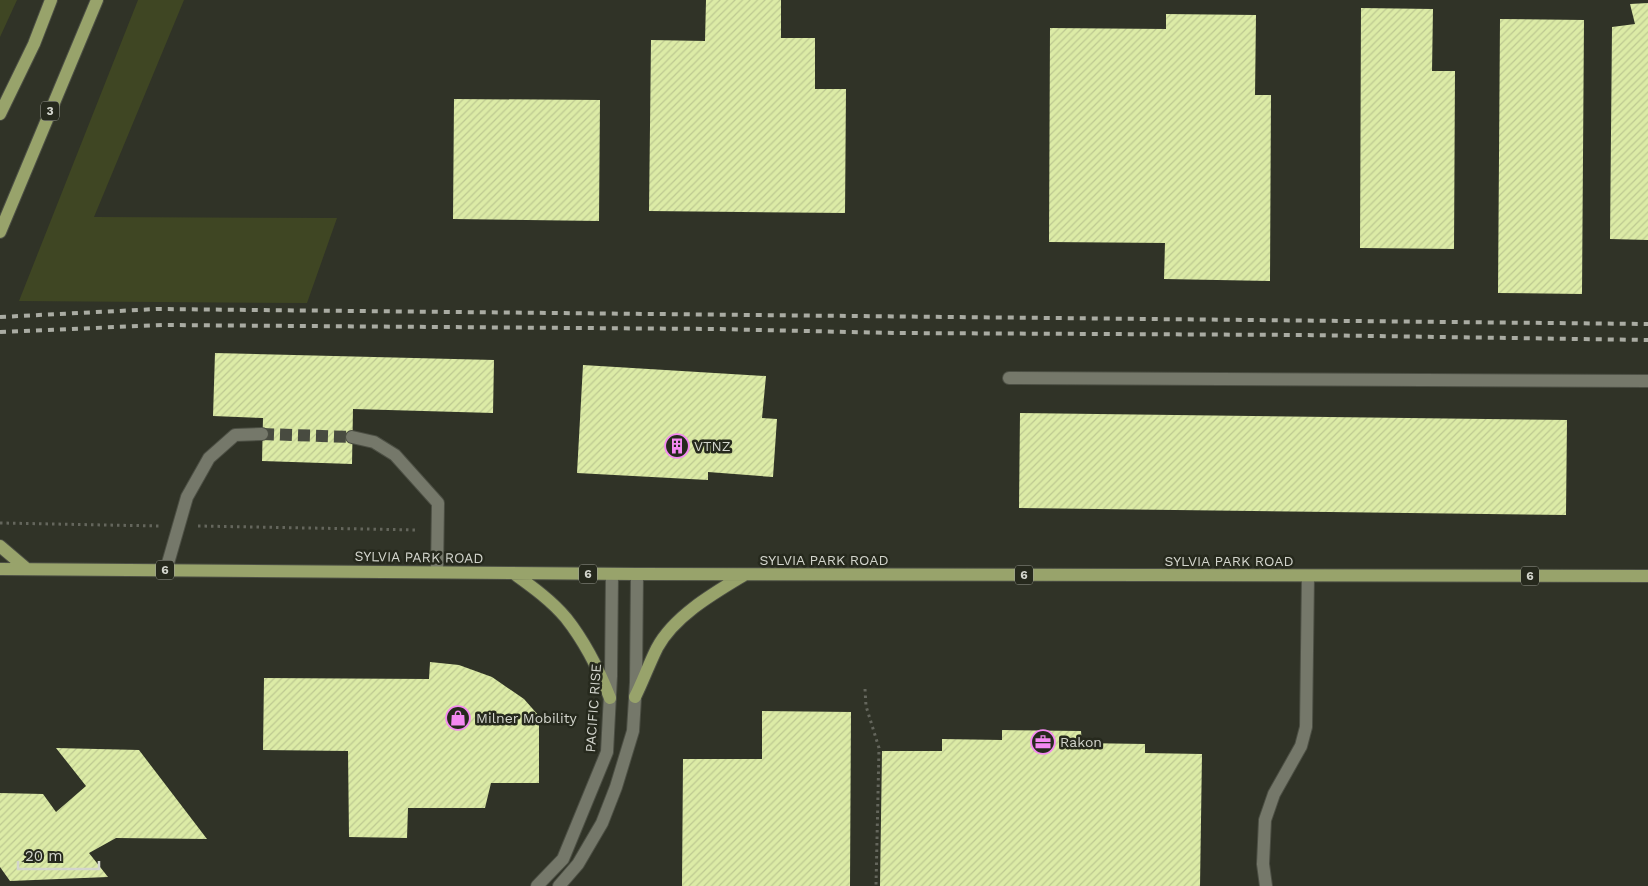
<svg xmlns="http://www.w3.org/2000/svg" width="1648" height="886" viewBox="0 0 1648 886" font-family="'Work Sans',sans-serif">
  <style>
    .green { fill: #3f4623 }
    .building { fill: url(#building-hatch) }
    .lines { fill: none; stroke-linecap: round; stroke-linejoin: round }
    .minor-tunnel { stroke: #484b40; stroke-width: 12; stroke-dasharray: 12 6; stroke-linecap: butt }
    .minor-casing { stroke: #4c4f44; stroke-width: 14 }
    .major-casing { stroke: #4c4f44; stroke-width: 14 }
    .path { stroke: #64665c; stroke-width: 3; stroke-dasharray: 2.5 4; stroke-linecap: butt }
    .minor { stroke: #75786a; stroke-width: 12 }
    .major { stroke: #98a36b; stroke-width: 12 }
    .rail { stroke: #aaaca3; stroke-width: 4; stroke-dasharray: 6 6; stroke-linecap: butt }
    .labels { text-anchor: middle; stroke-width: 5; stroke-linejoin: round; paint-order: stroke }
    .shield { fill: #26291d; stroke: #9fa198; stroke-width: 1 }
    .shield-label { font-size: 12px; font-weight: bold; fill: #d3d5cd }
    .poi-label { font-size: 14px; fill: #d3d5cd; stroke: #26291d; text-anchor: start }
    .street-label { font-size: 14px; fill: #d3d5cd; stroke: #26291d }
  </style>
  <defs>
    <pattern id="building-hatch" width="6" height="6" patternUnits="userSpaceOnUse" patternTransform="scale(1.25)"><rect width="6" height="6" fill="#dceba6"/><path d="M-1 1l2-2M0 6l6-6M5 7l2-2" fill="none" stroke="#bdc991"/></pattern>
  </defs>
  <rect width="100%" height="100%" fill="#303327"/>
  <path class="green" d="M0,0h17l-17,37z
    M138,0h46l-90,217 243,1 -30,85 -288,-2z"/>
  <path class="building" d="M706,0h75v38h34v51h31l-1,124 -196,-2 2,-171 54,1z
    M1648,3v237l-38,-1 2,-212 23,-3 -5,-20z
    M1361,8l72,1 -1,62h23l-1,178 -94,-1z
    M1166,14l90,1 -1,80h16l-1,186 -106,-2 1,-36 -116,-1 1,-214 116,1z
    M1500,19l84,1 -2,274 -84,-1z
    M454,99l146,1 -1,121 -146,-2z
    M215,353l279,7 -1,53 -140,-4 -1,55 -90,-3 1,-43 -50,-2z
    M583,365l183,11 -4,42 15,1 -4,58 -65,-5v8l-131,-7z
    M1020,413l547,7 -1,95 -547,-7z
    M430,662l29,3 33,12 32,22 15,17v67h-48l-6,25h-77l-1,30 -58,-1 -1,-86 -85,-1 1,-72 165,1z
    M762,711l89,1 -1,174h-168l1,-127h79z
    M1002,730l79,1 1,12 63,1v9l57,1 -2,132h-320l2,-135h60v-12l60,1z
    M56,748l83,2 68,89 -91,-1 -27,15 19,24 -98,4 -10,-14v-74l43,1 13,18 30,-26z"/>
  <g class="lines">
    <path class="minor-tunnel" d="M262,434l90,3"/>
    <g class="minor-casing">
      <path id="minor" d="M1009,378l639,3
        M352,437l22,5 21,13 43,48 -1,69
        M166,570l21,-73 22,-39 26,-23 27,-1
        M537,886l26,-27 44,-107 4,-76 1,-102
        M559,886l19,-22 24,-41 14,-36 17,-56 3,-49 1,-108
        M1266,886l-3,-22 2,-44 9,-26 27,-48 5,-19 2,-151"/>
    </g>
    <g class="major-casing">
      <path id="major" d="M0,114l34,-70 17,-44
        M0,232l97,-232
        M0,546l27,23
        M0,569l637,5 1011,2
        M513,573c18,13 38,27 53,45 19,24 33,52 44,80
        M635,697c8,-16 14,-33 22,-49 17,-32 57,-55 87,-73"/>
    </g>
    <path class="path" d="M0,523l159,3
      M198,526l221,4
      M865,689l1,17 13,42 -3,138"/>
    <use href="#minor" class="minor"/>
    <use href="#major" class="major"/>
    <path class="rail" d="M0,317l157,-8 1491,15
      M0,332l163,-7 552,4 181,4 409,2 343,5"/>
  </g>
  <defs>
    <g id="building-ring" transform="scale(1.25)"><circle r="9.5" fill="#26291d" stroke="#f489f1" stroke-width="1.5"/><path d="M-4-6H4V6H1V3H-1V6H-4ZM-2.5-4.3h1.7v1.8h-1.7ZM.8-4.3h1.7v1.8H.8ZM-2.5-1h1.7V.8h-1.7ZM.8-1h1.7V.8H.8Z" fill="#f489f1"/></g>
    <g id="shop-ring" transform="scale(1.25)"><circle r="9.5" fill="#26291d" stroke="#f489f1" stroke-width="1.5"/><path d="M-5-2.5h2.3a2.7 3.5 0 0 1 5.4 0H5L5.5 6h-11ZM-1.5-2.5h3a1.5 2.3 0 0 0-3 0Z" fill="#f489f1"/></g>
    <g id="office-ring" transform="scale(1.25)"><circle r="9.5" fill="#26291d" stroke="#f489f1" stroke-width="1.5"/><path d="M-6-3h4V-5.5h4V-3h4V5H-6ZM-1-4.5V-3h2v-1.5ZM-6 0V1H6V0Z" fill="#f489f1"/></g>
  </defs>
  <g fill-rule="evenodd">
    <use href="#building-ring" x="677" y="446"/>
    <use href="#shop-ring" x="458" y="718"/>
    <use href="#office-ring" x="1043" y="742"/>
  </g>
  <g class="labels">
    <g class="shield">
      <rect x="41" y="101.5" width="18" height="19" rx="4"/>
      <rect x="156" y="560.5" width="18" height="19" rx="4"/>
      <rect x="579" y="564.5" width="18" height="19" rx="4"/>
      <rect x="1015" y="565.5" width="18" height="19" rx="4"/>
      <rect x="1521" y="566.5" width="18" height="19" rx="4"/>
    </g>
    <g class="shield-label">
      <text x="50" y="115">3</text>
      <text x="165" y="574">6</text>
      <text x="588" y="578">6</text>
      <text x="1024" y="579">6</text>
      <text x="1530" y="580">6</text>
    </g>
    <g class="poi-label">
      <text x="694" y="451">VTNZ</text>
      <text x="476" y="723">Milner Mobility</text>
      <text x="1060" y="747">Rakon</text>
    </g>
    <g class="street-label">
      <text transform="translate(419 557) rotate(1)" y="5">SYLVIA PARK ROAD</text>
      <text x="824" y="565">SYLVIA PARK ROAD</text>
      <text x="1229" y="566">SYLVIA PARK ROAD</text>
      <text transform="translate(593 708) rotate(-86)" y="5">PACIFIC RISE</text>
    </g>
  </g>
  <path d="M18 861v8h81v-8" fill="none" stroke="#d3d5cd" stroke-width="2.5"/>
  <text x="25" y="861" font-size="15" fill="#d3d5cd" stroke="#26291d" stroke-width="4" paint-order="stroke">20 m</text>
</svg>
